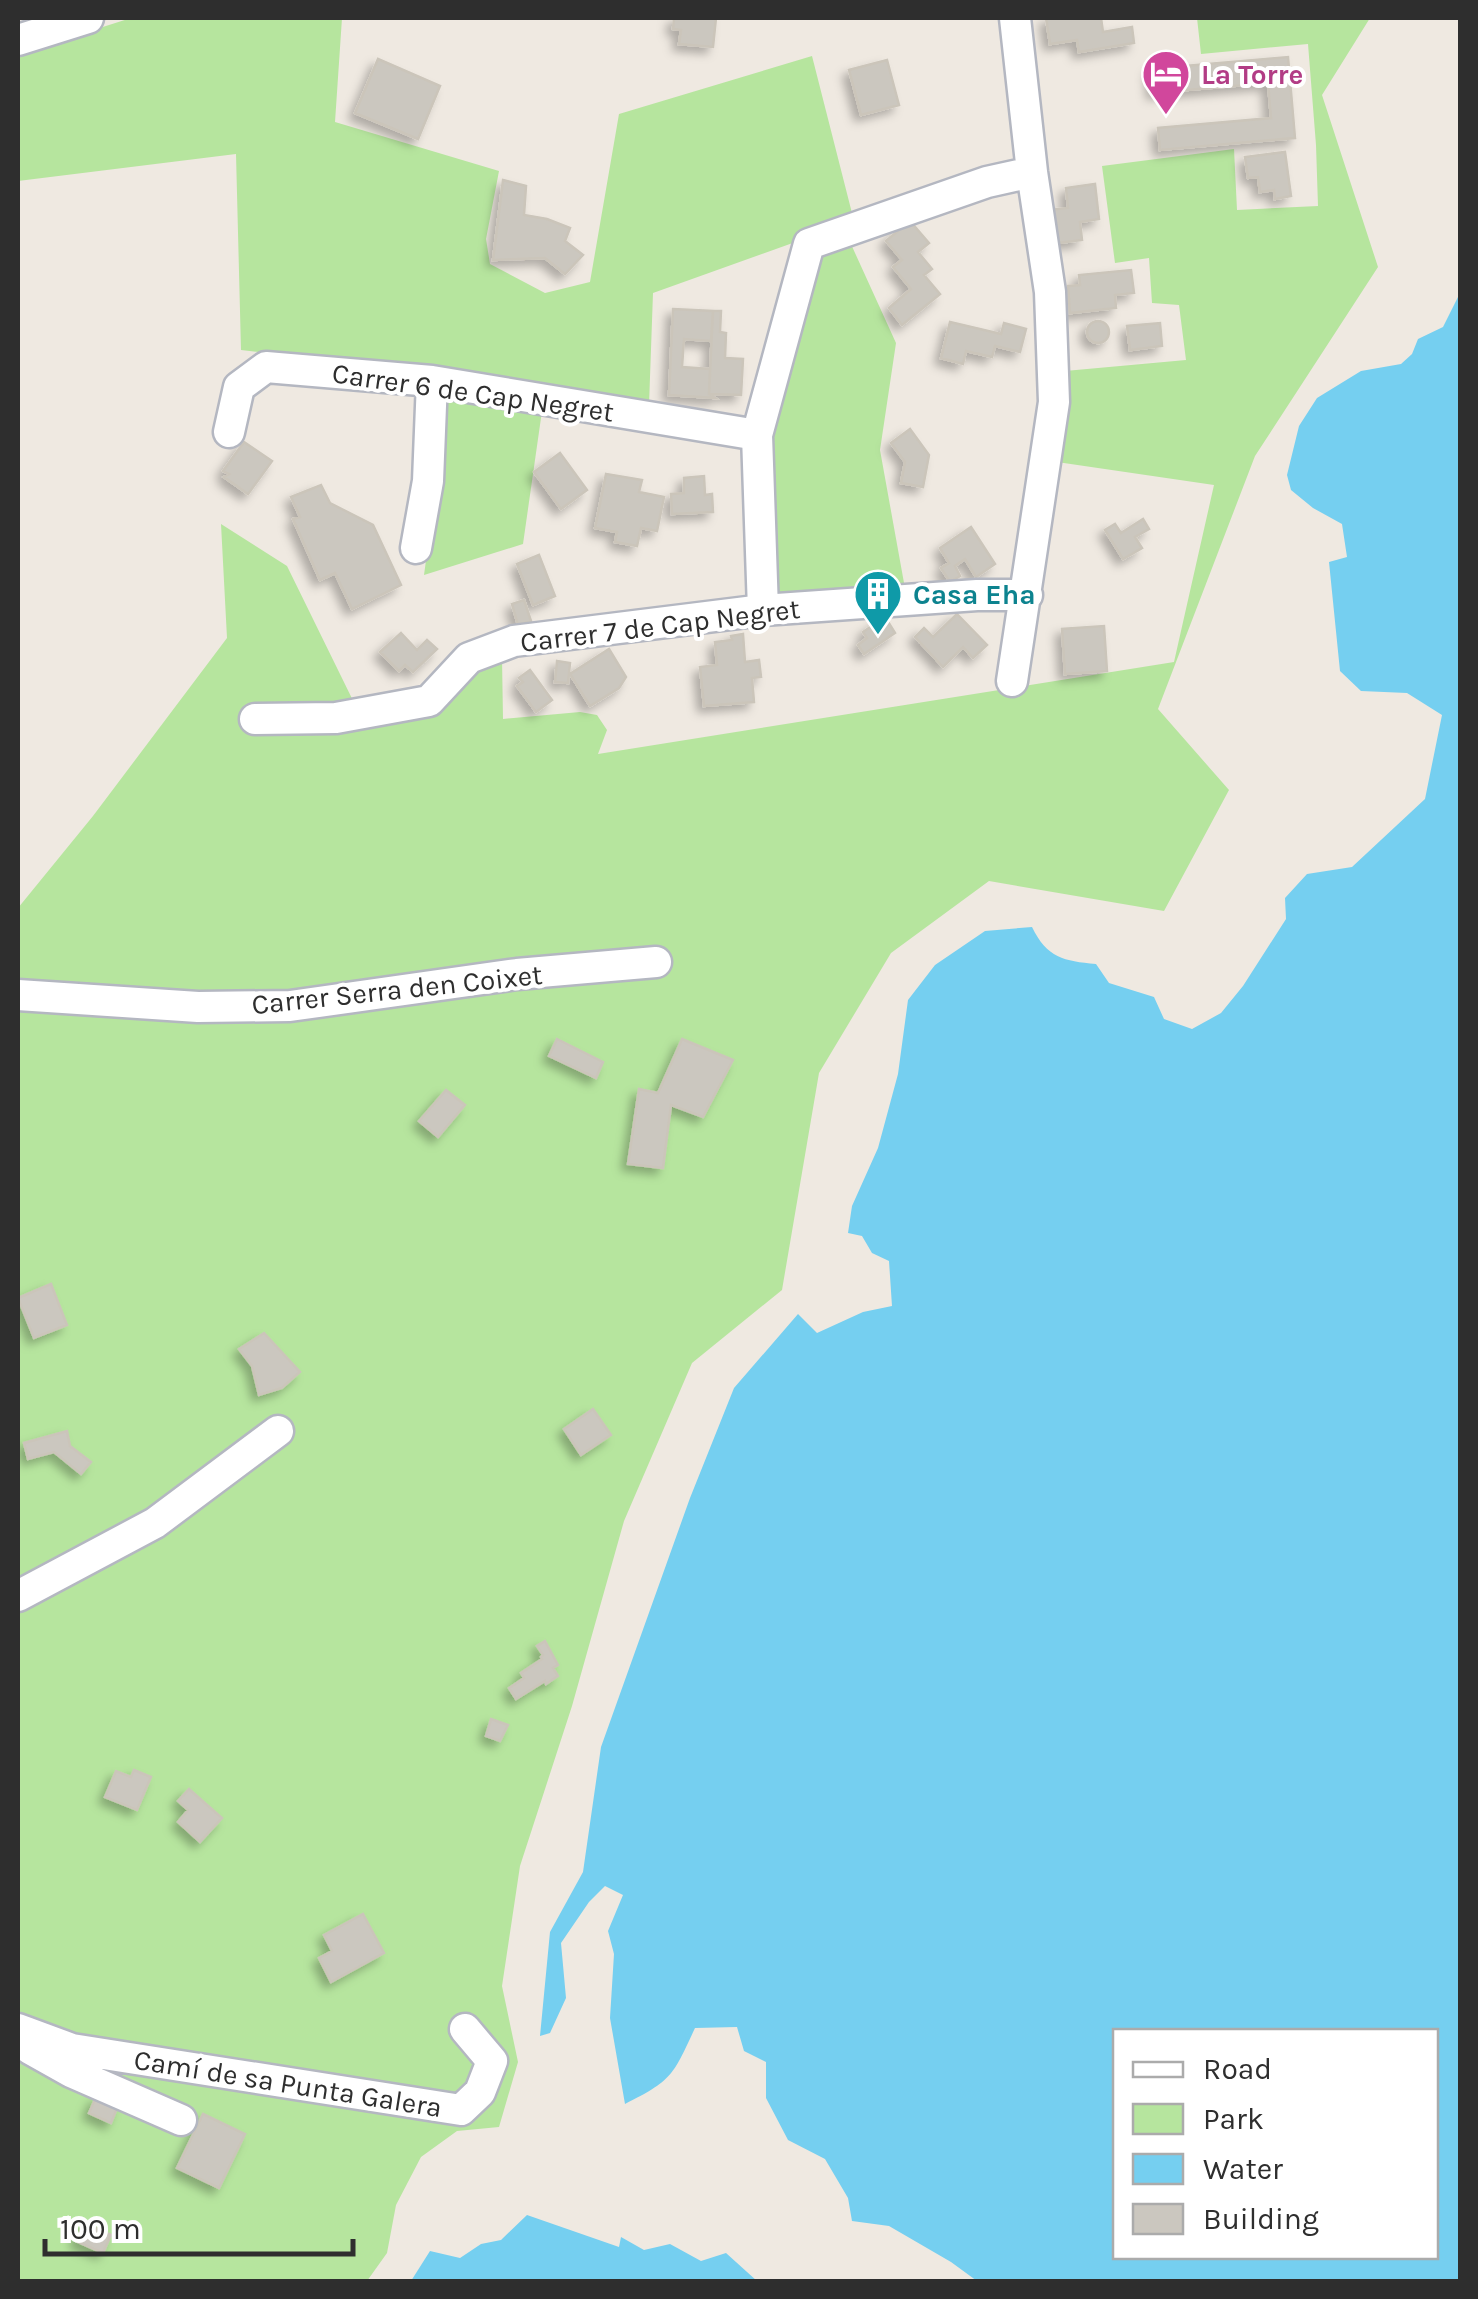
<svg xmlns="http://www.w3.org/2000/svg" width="1478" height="2299" viewBox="0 0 1478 2299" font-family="Karla,sans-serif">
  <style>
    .green { fill: #b6e59e }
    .water { fill: #75cff0; fill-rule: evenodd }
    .building { fill: #cbc7bf; stroke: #cbc5ba; stroke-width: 2.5; filter: url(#shadow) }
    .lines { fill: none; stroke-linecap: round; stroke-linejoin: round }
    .minor-casing { stroke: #b4b7c1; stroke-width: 35 }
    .minor { stroke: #fff; stroke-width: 30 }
    .labels { text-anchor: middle; stroke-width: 8; stroke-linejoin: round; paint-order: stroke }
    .hotel-label { font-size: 28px; font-weight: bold; fill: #b23c85; stroke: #fff; text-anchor: start }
    .street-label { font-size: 28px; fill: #2e2e2e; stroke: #fff }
    .culture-label { font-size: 28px; font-weight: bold; fill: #0d838f; stroke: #fff; text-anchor: start }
  </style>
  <defs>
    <filter id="shadow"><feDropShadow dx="-6" dy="6" stdDeviation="5" flood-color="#0004"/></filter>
  </defs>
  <rect width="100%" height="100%" fill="#efe9e1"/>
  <path class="green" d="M131,18h211l-7,104 164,49 -13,68 4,25 55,29 45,-11 29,-168 193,-58 42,165 -201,72 -4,112 -104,-15 -22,154 -99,31 28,-202 -211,-23 -5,-196 -218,27v-127z
    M1197,18h173l-48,77 56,172 -123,189 -97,253 71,81 -65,121 -175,-30 -98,72 -72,120 -37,217 -90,73 -68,158 -52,185 -52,160 -18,120 16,76 -19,65 -42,4 -36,26 -25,48 -9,48 -20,28 -349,1v-1374l75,-92 134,-178 -6,-114 66,42 77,157 138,-65 1,61 77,-7 17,3 10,15 -9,24 576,-92 40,-177 -157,-23 8,-91 121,-11 -7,-55 -27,-2 -3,-45 -34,5 -13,-97 132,-17 3,61 81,-4 -2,-61 -8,-101 -107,10z
    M850,242l46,101 -16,107 26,144 -133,9 -6,-156 49,-185 9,-11z"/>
  <path class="water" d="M1460,293v1988h-483l-26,-19 -62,-36 -37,-5 -4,-23 -23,-39 -37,-19 -22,-42v-36l-22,-11 -7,-24 -42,1c-22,47 -22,52 -70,76l-15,-86 4,-64 -6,-23 15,-36 -18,-9 -16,16 -28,41 5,55 -16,35 -10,3 10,-104 33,-60 18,-125 89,-249 44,-110 64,-74 19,19 46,-21 29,-6 -3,-45 -17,-8 -10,-17 -14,-3 4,-27 26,-58 20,-74 10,-74 27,-35 50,-34 47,-4c15,31 32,34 64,37l13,19 45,14 10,22 28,10 29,-16 22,-27 43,-67 -1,-21 22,-24 45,-7 73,-68 17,-84 -35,-22 -46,-2 -21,-20 -11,-109 18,-5 -5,-33 -29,-16 -22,-18 -4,-15 12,-49 18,-28 44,-27 40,-7 11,-10 6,-15 25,-12zM1116,2032h320v224h-320z
    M527,2215l92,32 2,-10 23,13 26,-6 31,17 25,-8 31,28h4h-350l19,-30 30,7 21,-14 20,-4z"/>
  <path class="building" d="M674,18h42l-3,29 -34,-3 2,-14 -8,-1z
    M1046,18h55l2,14 29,-5 2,16 -55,9 -2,-12 -27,4z
    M1288,57l7,81 -135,12 -2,-22 113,-10 -3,-35 -115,10 -2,-24z
    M378,59l62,27 -22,53 -63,-26z
    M887,60l12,45 -38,10 -12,-45z
    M1285,152l6,44 -16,3 -1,-9 -14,2 -2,-15 -10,1 -3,-21z
    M503,180l23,6 -2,29 23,4 23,9 -5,13 18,14 -18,19 -20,-16 -52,2z
    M1095,184l4,35 -19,3 2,18 -24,3 -2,-19h-7l-1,-14 20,-2 -2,-20z
    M910,221l19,22 -11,9 14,17 -8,6 16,19 -38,31 -13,-17 22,-19 -18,-22 9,-7 -16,-19z
    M1131,270l3,23 -19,2 1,13 -46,5 -2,-27 12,-1 -1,-10z
    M673,309l40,2 -2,30 -27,-2 -2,28 28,2 -1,25 6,4 -46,-3z
    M713,311h8l-1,21 6,1 -1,25 18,1 -2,36 -32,-1z
    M1087 332a11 11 0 1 1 22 0a11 11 0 1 1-22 0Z
    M950,322l51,12 3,-11 22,6 -6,23 -25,-6 -3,11 -26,-6 -3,13 -22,-6z
    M1160,323l2,23 -32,4 -3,-24z
    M910,429l19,26 -6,32 -22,-4 4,-21 -14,-19z
    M244,442l28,19 -24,33 -24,-17 5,-3 -6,-3z
    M560,453l27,37 -26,19 -27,-37z
    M606,474l36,6 -3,12 25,5 -7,34 -16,-3 -4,18 -22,-4 2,-10 -22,-4z
    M704,476l1,19 7,-1 1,18 -41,2 -1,-20 13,-1v-15z
    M321,485l9,18 43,22 28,60 -49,24 -17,-36 -15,7 -27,-61 7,-2 -9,-20z
    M1143,519l6,10 -14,8 7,11 -19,11 -18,-29 10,-6 6,9z
    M971,527l24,37 -19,13 -11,-18 -10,7 5,10 -10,6 -9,-14 8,-5 -9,-15z
    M539,555l16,41 -22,9 -16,-41z
    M524,600l7,21 -13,4 -6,-21z
    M957,614l30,31 -14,13 -10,-11 -20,20 -28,-30 9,-9 9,9z
    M885,617l10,16 -31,21 -6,-9 9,-7 -4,-6z
    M1104,626l3,45 -42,3 -3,-45z
    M401,633l16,17 10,-10 10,9 -24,23 -8,-7 -6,6 -19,-19z
    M743,634l2,28 14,-2 2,17 -9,1 2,24 -50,4 -4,-39 17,-2 -2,-23 17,-2 -1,-4z
    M609,649l17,28 -7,11 -29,18 -20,-32z
    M557,661l13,2 -2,20 -13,-1z
    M530,670l22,30 -16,12 -19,-26 6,-4 -4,-4z
    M557,1039l46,23 -7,16 -47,-22z
    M682,1039l51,21 -30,57 -32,-12 -8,63 -35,-4 11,-75 19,4z
    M446,1090l19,15 -27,32 -19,-16z
    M51,1284l16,41 -33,13 -16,-40z
    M264,1333l36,39 -18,16 -23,7 -7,-29 -13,-17z
    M593,1409l18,26 -30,20 -17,-26z
    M67,1431l3,15 21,16 -10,12 -27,-22 -26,7 -4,-16z
    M545,1641l13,24 -5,3 5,8 -12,8 -1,-3 -29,18 -7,-11 15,-10 -3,-5 21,-14 -1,-2 2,-2 -6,-9z
    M491,1719l17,6 -8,16 -14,-5z
    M134,1770l17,7 -14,33 -32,-13 11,-26 15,6z
    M189,1789l33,29 -22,24 -22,-20 10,-12 -10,-9z
    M363,1914l21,39 -53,29 -12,-24 13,-7 -8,-16z
    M96,2097l22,9 -7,17 -22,-10z
    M203,2114l42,20 -26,54 -42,-20z
    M84,2223l27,12 -8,18 -27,-12z"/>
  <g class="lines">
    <g class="minor-casing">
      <path id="minor" d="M18,40l70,-22
        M229,432l10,-45 27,-20 166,14 325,54
        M416,548l12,-67 4,-100
        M763,610l-6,-175 52,-191 178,-62 45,-10
        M1012,681l42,-279 -4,-110 -18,-120 -17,-154
        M255,719l81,-1 93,-17 40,-43 45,-17 249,-31 214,-15h50
        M18,995l180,12 92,-1 227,-32 139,-12
        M18,1596l137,-73 123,-92
        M18,2029l54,20 389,61 19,-18 12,-31 -27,-32
        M30,2049l41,23 110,48"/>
    </g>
    <use href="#minor" class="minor"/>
  </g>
  <defs>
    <g id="hotel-pin" transform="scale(2.5)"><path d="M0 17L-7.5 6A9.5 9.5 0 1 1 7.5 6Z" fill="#d1479c" stroke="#fff"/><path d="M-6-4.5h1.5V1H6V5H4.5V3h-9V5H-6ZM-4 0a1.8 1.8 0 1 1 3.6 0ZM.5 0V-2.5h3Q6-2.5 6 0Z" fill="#fff"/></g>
    <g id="building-pin" transform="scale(2.5)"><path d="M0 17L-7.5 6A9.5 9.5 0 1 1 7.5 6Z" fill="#0f9aa8" stroke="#fff"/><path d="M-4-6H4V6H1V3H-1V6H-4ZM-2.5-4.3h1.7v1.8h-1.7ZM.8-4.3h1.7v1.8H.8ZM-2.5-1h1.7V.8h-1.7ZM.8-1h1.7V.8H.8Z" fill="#fff"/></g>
  </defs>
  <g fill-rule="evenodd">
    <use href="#hotel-pin" x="1166" y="74"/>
    <use href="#building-pin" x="878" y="594"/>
  </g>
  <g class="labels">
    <g class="hotel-label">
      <text x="1201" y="84">La Torre</text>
    </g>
    <g class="street-label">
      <text transform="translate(473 392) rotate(8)" y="10">Carrer 6 de Cap Negret</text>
      <text transform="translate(660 625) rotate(-7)" y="10">Carrer 7 de Cap Negret</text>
      <text transform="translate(397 989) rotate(-6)" y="10">Carrer Serra den Coixet</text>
      <text transform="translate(288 2083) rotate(9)" y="10">Camí de sa Punta Galera</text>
    </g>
    <g class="culture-label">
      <text x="913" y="604">Casa Eha</text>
    </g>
  </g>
  <rect width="1478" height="2299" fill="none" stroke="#2e2e2e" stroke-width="40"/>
  <rect x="1113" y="2029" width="325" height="230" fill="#ffffff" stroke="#ababab" stroke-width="2.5"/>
  <rect x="1133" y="2062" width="50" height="15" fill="#ffffff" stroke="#ababab" stroke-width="2.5"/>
  <text x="1203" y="2079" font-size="30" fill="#2e2e2e">Road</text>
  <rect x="1133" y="2104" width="50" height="30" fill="#b6e59e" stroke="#ababab" stroke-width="2.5"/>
  <text x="1203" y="2129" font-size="30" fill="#2e2e2e">Park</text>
  <rect x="1133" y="2154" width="50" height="30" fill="#75cff0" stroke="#ababab" stroke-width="2.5"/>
  <text x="1203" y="2179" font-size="30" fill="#2e2e2e">Water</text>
  <rect x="1133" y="2204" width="50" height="30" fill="#cbc7bf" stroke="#ababab" stroke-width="2.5"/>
  <text x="1203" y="2229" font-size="30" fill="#2e2e2e">Building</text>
  <path d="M45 2239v15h308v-15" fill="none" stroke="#2e2e2e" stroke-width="5"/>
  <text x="60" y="2239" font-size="30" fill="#2e2e2e" stroke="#ffffff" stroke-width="8" paint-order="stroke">100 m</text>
</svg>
